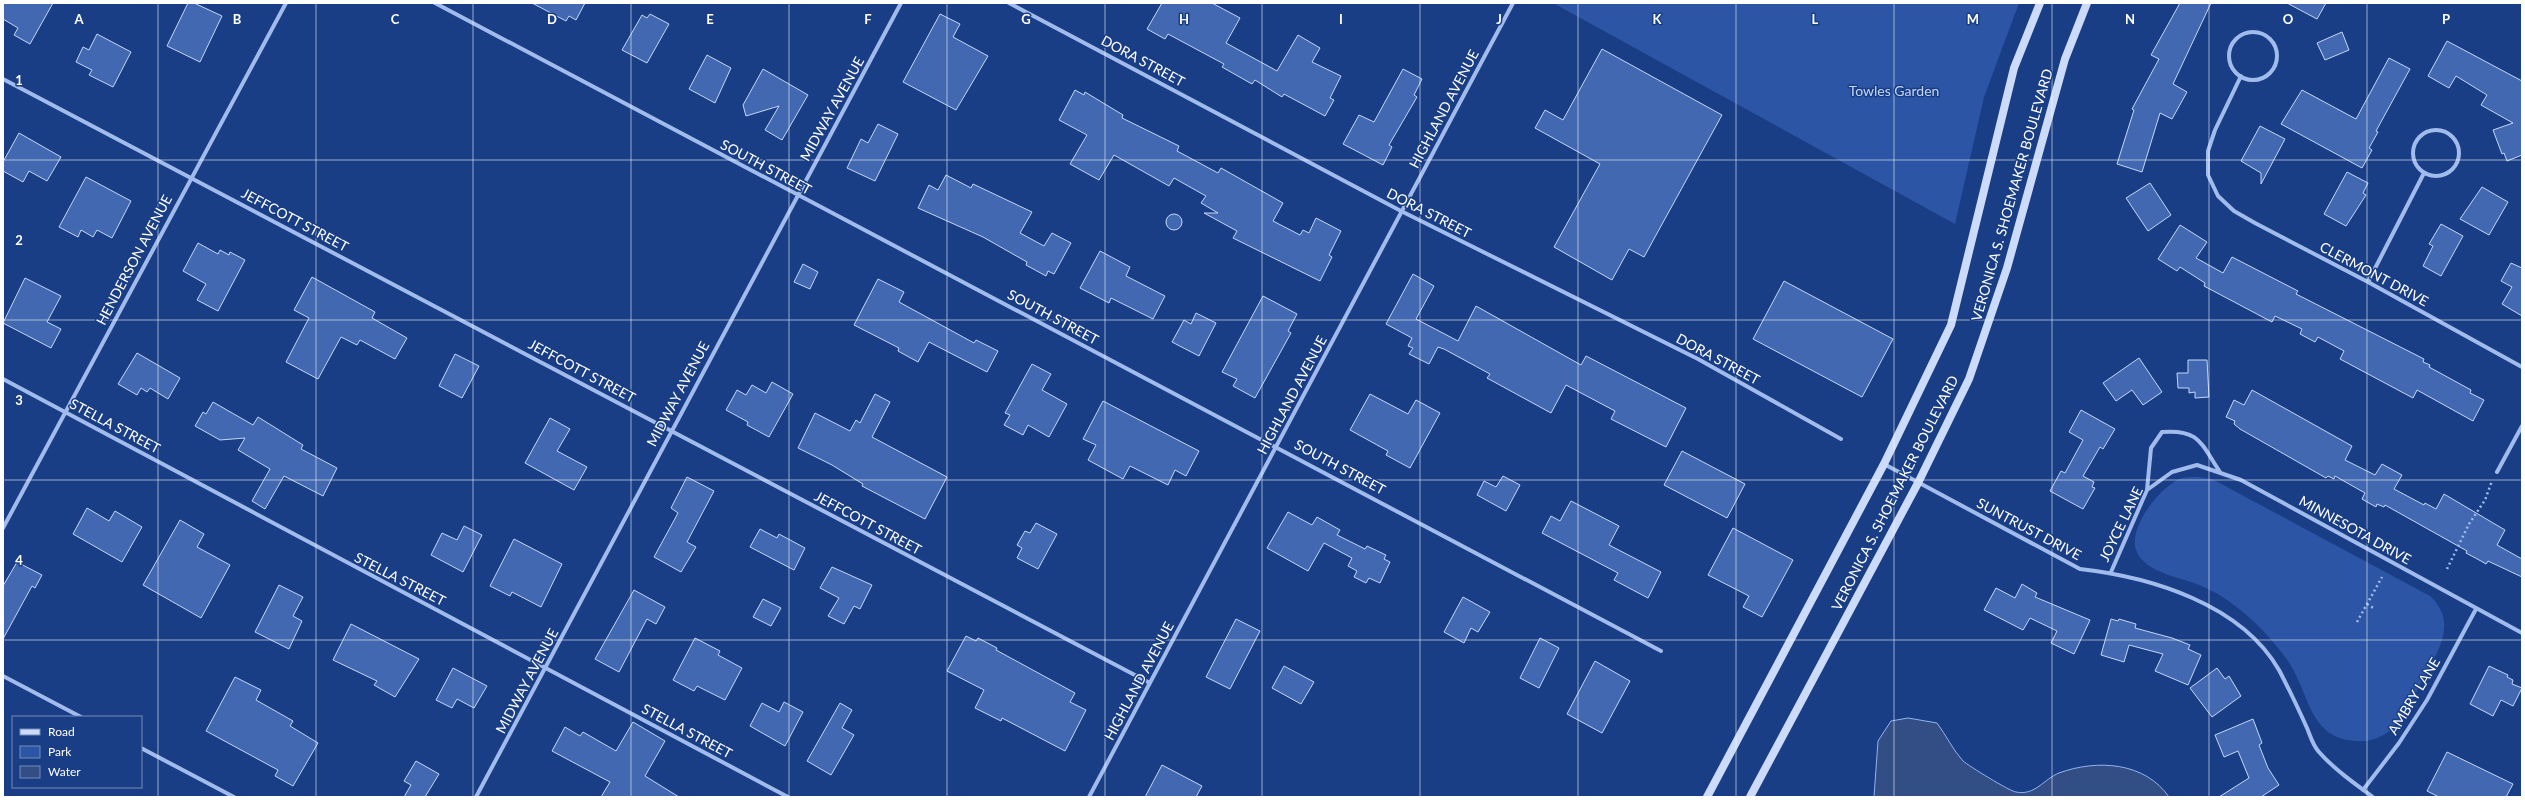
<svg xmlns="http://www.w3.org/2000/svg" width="2525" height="800" viewBox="0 0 2525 800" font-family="Lato,sans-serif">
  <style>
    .green { fill: #2c56a5 }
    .water { fill: #324e84; stroke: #92b4ef }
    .building { fill: #4168b0; stroke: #c5d7f9 }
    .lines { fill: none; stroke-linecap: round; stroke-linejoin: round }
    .path { stroke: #a0bbec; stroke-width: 2.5; stroke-dasharray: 2 3; stroke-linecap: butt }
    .street { stroke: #a0bbec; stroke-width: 4 }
    .secondary { stroke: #ccdbf9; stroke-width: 8 }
    .grid { fill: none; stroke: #fff; stroke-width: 1; stroke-opacity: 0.55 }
    .labels { text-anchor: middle; stroke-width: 3; stroke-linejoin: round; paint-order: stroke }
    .street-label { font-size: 14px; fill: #fff; stroke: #193e86 }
    .park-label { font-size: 14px; fill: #c5d7f9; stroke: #193e86 }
    .grid-label { font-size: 13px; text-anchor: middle; font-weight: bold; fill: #fff; stroke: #193e86; stroke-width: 3; stroke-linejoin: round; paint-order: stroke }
  </style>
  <rect width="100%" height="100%" fill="#193e86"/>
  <path class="green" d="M1553,3h466l-35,94 -29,127z
    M2197,477l15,2 218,117c27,25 10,53 -5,79 -9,16 -17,38 -31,52 -10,10 -23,15 -38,14 -48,-3 -46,-48 -68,-80 -12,-17 -28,-35 -45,-49 -11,-9 -22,-17 -35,-23 -22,-12 -63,-14 -72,-39 -8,-23 25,-65 46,-72 5,-1 11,-1 15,-1z"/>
  <path class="water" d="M1908,718l29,5c9,12 16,27 26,38 6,5 46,30 53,31 19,4 28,-13 43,-19 38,-14 86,-11 110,24h-295l4,-56 13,-20z"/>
  <path class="building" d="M3,3h50l-23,41 -16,-9 4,-7 -15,-9z
    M188,3h6l28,13 -22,46 -33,-16z
    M532,3h53l-9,17 -7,-4 -3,5z
    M1162,3h50l28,15 -14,25 51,28 21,-36 22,13 -8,14 29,14 -11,22 4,2 -9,16 -41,-22 -2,3 -27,-17 -3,4 -30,-17 2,-3 -56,-30 -3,5 -18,-10z
    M2180,3h31l-38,81 14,8 -15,27 -12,-6 -18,59 -25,-8 17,-54 -2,-1 27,-50 -8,-4z
    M2287,3h39l-9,16z
    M650,14l19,10 -22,39 -25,-13 20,-35 5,3z
    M940,14l20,10 -7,13 35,19 -32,54 -53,-28z
    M2342,32l7,18 -24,10 -8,-17z
    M97,34l34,18 -18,35 -24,-12 3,-5 -16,-8 7,-15 6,3z
    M2447,41l75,40v74l-15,6 -3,-8 -2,1 -9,-24 20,-7 -32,-18 6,-10 -31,-19 -7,12 -21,-12z
    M1602,49l120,66 -78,142 -15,-8 -17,31 -58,-33 46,-83 -65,-36 10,-18 18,10z
    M707,55l24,13 -16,35 -26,-14z
    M2389,58l21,11 -34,62 2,1 -9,16 3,2 -10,18 -81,-44 21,-34 54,29z
    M763,69l45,26 -26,45 -17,-10 14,-24 -33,10 -3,-11z
    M1403,69l19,10 -8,16 3,2 -28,48 3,2 -9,18 -40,-21 16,-29 15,7z
    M1075,90l9,5 1,-3 38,23 -1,3 57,28 -2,5 41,22 3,-5 62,35 -10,18 27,14 3,-5 6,3 7,-15 25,13 -12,24 3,2 -12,24 -87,-43 4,-7 -33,-18h14l-17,-10 5,-7 -32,-18 -5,8 -55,-31 -15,25 -29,-16 17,-29 -28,-15z
    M878,124l20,10 -23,47 -28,-13 14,-29 7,4z
    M2260,126l25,13 -24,45v-11l-20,-12z
    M19,133l42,24 -14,24 -18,-10 -6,11 -20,-11v-9z
    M2347,172l21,11 -5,10 3,2 -20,31 -22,-12z
    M946,175l25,13 2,-4 59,28 -12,21 24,13 8,-13 19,10 -17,31 -6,-3 -2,5 -20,-11 1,-3 -44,-25 -65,-29 11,-23 9,5z
    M86,177l45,24 -19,37 -15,-8 -4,7 -12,-7 -3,7 -19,-10z
    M2150,183l21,32 -23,16 -22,-33z
    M2482,187l26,15 -19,33 -29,-16z
    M1166 222a8 8 0 1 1 16 0a8 8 0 1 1-16 0Z
    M2441,224l22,12 -22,40 -18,-10 10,-20 -4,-2z
    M2180,225l27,17 -11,16 27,15 9,-16 66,34 -2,3 128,65 -1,3 7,3 -1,2 42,23 -1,3 14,7 -11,21 -56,-31 -4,8 -73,-39 4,-8 -26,-14 -3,5 -15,-8 2,-5 -27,-13 -3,6 -68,-36 1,-3 -25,-16 -3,4 -19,-12z
    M198,243l20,11 2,-4 9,5 1,-3 15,8 -27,51 -21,-11 9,-16 -23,-13z
    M1100,251l30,16 -4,9 39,20 -12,23 -42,-21 -2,5 -29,-15z
    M2511,263l11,5v48l-20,-12 10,-17 -11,-6z
    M803,264l15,8 -8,17 -16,-7z
    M1413,274l21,12 -18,33 42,22 18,-35 105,59 5,-9 100,52 -20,39 -55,-28 4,-8 -49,-26 -15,28 -64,-35 3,-4 -46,-25 -6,-2 -9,17 -20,-10 4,-6 -5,-2 4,-8 -26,-14z
    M312,277l63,35 -3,6 35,20 -12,21 -35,-19 -3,5 -16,-8 -23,42 -32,-17 23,-44 -15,-8z
    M25,278l36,18 -14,26 14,7 -10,19 -48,-25z
    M878,279l26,13 -5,10 75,41 2,-3 22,11 -11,21 -58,-30 -11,20 -20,-11 1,-3 -45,-23z
    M1784,281l109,58 -31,58 -109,-58z
    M1263,296l34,18 -9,17 3,2 -36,65 -22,-12 4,-7 -15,-7z
    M1196,313l20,10 -17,33 -27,-14 12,-22 7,4z
    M137,353l43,25 -12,21 -18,-11 -3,4 -6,-4 -4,7 -19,-11z
    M455,354l24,12 -17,32 -23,-12z
    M2139,358l23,34 -19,13 -11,-15 -16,11 -13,-18z
    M2188,360h19l2,37 -14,1v-6l-6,1v-5h-11l-1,-15h11z
    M1032,364l19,10 -9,16 25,14 -18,33 -21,-12 -5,10 -19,-10 6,-10 -5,-2z
    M772,382l21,12 -24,43 -22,-12 1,-3 -22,-12 11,-20 9,5 6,-10 14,8z
    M2252,390l100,56 -7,14 30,15 7,-11 20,11 -8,14 30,16 1,-2 11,6 8,-15 61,36 -8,15 25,14v18l-34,-16 -2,3 -5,-3 -15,-8 1,-2 -82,-46 -1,2 -7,-3 -1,3 -14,-8 3,-6 -30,-17 -1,3 -6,-3 -2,2 -86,-49 -6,-5 1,-3 -9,-4 8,-17 10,5z
    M875,394l15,8 -18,35 75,40 -22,42 -63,-33 1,-2 -31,-19 -34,-17 17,-35 35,18 6,-11 4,3z
    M1370,394l38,20 8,-14 24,13 -30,55 -24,-13 2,-4 -38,-21z
    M1103,401l96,50 -13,25 -11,-6 -7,15 -38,-19 -7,13 -35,-19 8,-15 -13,-6z
    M213,402l40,23 5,-8 45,28 -2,4 36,19 -14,28 -39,-20 -19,33 -13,-8 18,-32 -32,-19 7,-12 -25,2 -25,-14 8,-14 3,2z
    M2081,410l34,19 -12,20 -3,-2 -17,29 11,6 -2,5 3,1 -12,21 -33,-18 11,-20 4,2 18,-33 -14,-8z
    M550,418l20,11 -13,22 30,16 -13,23 -49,-27z
    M1682,451l63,33 -18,34 -63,-33z
    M1503,476l17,9 -14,26 -29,-16 7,-14 12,6z
    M687,477l27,14 -27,51 9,5 -15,25 -27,-15 24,-44 -7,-5z
    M1571,501l48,25 -10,19 52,27 -13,26 -34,-18 4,-7 -76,-40 9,-17 9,5z
    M87,508l22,13 6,-10 27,16 -20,35 -49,-28z
    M1288,512l24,13 5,-8 23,13 -3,5 28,14 2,-3 19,9 -2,4 6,3 -10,21 -11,-5 -3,5 -12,-6 3,-6 -9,-5 4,-8 -28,-15 -16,28 -41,-23z
    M180,520l24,14 -7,13 33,18 -29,53 -58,-33z
    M1036,523l21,11 -19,35 -21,-11 5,-10 -5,-3 8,-14 5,2z
    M464,526l18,9 -19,37 -32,-17 11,-22 15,7z
    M1733,528l60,32 -31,57 -19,-10 6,-11 -41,-21z
    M760,529l17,9 2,-4 26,14 -11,22 -44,-23z
    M514,539l48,25 -21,43 -29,-15 -2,4 -20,-10z
    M17,562l25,13 -7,13 -3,-2 -29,53v-53z
    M832,567l40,18 -12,24 -6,-3 -10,18 -16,-8 11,-18 -19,-10z
    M2022,584l15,9 -2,4 55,23 -16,34 -23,-11 6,-12 -27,-13 -7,12 -39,-20 12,-22 19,10z
    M279,585l24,12 -10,19 9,5 -13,28 -34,-17z
    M634,590l31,17 -9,17 -9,-5 -28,53 -24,-13z
    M1463,597l27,15 -12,20 -7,-4 -7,15 -20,-11z
    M763,599l18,9 -10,18 -18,-9z
    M1236,619l24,12 -30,58 -24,-12z
    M2111,619l7,2 1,-2 17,5 -1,4 37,10 18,7 -2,4 13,6 -13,30 -33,-14 8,-17 -34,-9 -5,17 -23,-7z
    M351,624l68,35 -24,38 -21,-12 3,-4 -44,-21z
    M966,636l10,5 2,-3 19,10 -1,2 79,43 -5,9 16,8 -21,41 -63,-33 -1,3 -26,-13 9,-18 -37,-19z
    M695,638l25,13 -2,4 24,13 -17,32 -28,-14 -3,5 -21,-11z
    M1540,638l19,10 -20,40 -19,-10z
    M1595,661l35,20 -28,52 -35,-19z
    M1284,666l30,16 -13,22 -29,-16z
    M2489,666l19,9 -1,2 6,3 -1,4 10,4 -9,18 -12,-6 -8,16 -23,-12z
    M453,668l34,18 -13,22 -17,-9 -5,9 -16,-8z
    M2217,668l8,11 4,-3 12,20 -29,21 -22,-29z
    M235,677l26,13 -5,10 37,21 -3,5 28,17 -25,43 -18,-10 3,-6 -72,-39z
    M784,702l19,10 -18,34 -35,-20 12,-23 17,9z
    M840,703l12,7 -10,18 12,7 -23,40 -24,-14z
    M2253,719l9,24 -3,2 9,23 11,17 -18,12h-42l30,-19 -11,-27 -14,6 -9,-22z
    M633,722l32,19 -20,35 34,21h-78l9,-15 -58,-31 13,-24 15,9 3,-4 33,19z
    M2447,752l66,32 -7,13h-67l-12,-6z
    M416,761l23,13 -14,23h-21l7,-12 -7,-4z
    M1162,765l40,21 -6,11h-51z"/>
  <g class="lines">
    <path class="path" d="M2447,569l22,-45 16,-24 7,-19
      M2367,604l8,5
      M2357,622l25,-45"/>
    <path class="street" d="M435,3l1226,648
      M1009,3l392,208 297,148 143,80
      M2229 56a24 24 0 1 1 48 0a24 24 0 1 1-48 0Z
      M2241,76l-26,54 -7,21v24l10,21 16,15 21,12 113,59 154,85
      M3,79l1147,604
      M2413 153a23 23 0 1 1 46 0a23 23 0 1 1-46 0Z
      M2368,282l56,-109
      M3,379l785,418
      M1884,464l196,105c71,8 161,35 199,101 10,19 19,38 28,58 3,7 6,18 12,24 15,17 36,32 54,45
      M2497,472l25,-46
      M2147,490l4,-42 11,-16c38,-3 39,12 58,40
      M3,528l283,-525
      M2111,572l36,-82 25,-18 25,-7 44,15 281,153
      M3,676l78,41
      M141,748l93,49
      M2363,790l36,-47 28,-43 49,-91
      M476,797l425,-794
      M1089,797l424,-794"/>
    <path class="secondary" d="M1707,797l177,-333 67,-139 63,-257 26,-65
      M1750,797l168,-314 51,-104 38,-111 58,-209 22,-56"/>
  </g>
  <path class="grid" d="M158,3v794M316,3v794M473,3v794M631,3v794M789,3v794M947,3v794M1105,3v794M1262,3v794M1420,3v794M1578,3v794M1736,3v794M1894,3v794M2052,3v794M2209,3v794M2367,3v794M3,160h2519M3,320h2519M3,480h2519M3,640h2519"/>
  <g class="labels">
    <g class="street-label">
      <text transform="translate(1143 61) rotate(28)" y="5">DORA STREET</text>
      <text transform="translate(832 109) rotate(-61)" y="5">MIDWAY AVENUE</text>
      <text transform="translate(1444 109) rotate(-62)" y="5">HIGHLAND AVENUE</text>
      <text transform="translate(766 167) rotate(28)" y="5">SOUTH STREET</text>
      <text transform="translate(2012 195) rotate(-74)" y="5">VERONICA S. SHOEMAKER BOULEVARD</text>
      <text transform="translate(1429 213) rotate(27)" y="5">DORA STREET</text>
      <text transform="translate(295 220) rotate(28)" y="5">JEFFCOTT STREET</text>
      <text transform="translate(134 260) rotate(-62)" y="5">HENDERSON AVENUE</text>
      <text transform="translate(2374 274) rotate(28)" y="5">CLERMONT DRIVE</text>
      <text transform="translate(1053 317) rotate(28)" y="5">SOUTH STREET</text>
      <text transform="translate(1718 359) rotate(28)" y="5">DORA STREET</text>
      <text transform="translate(582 371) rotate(28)" y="5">JEFFCOTT STREET</text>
      <text transform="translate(678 394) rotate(-62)" y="5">MIDWAY AVENUE</text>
      <text transform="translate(1292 395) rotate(-62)" y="5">HIGHLAND AVENUE</text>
      <text transform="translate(115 426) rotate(28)" y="5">STELLA STREET</text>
      <text transform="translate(1340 467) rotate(28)" y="5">SOUTH STREET</text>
      <text transform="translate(1895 493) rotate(-63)" y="5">VERONICA S. SHOEMAKER BOULEVARD</text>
      <text transform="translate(868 523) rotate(28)" y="5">JEFFCOTT STREET</text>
      <text transform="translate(2121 524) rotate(-64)" y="5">JOYCE LANE</text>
      <text transform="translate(2029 529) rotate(28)" y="5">SUNTRUST DRIVE</text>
      <text transform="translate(2355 530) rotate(29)" y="5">MINNESOTA DRIVE</text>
      <text transform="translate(400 579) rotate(27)" y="5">STELLA STREET</text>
      <text transform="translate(527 681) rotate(-62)" y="5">MIDWAY AVENUE</text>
      <text transform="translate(1139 681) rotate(-62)" y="5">HIGHLAND AVENUE</text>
      <text transform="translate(2414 696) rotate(-59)" y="5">AMBRY LANE</text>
      <text transform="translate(687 731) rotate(28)" y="5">STELLA STREET</text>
    </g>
    <g class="park-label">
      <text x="1894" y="96">Towles Garden</text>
    </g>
  </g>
  <g class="grid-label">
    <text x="79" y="24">A</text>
    <text x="237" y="24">B</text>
    <text x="395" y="24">C</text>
    <text x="552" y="24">D</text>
    <text x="710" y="24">E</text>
    <text x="868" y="24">F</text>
    <text x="1026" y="24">G</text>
    <text x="1184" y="24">H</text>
    <text x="1341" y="24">I</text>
    <text x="1499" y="24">J</text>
    <text x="1657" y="24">K</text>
    <text x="1815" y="24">L</text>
    <text x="1973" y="24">M</text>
    <text x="2130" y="24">N</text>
    <text x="2288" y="24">O</text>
    <text x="2446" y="24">P</text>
    <text x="19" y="85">1</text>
    <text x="19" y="245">2</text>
    <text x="19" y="405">3</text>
    <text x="19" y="565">4</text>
  </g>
  <rect width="2525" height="800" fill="none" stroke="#ffffff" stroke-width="8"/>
  <rect x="12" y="716" width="130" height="72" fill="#193e86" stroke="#758bb6"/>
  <rect x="20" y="729" width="20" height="6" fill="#ccdbf9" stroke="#758bb6"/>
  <text x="48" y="736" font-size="12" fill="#ffffff">Road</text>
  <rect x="20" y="746" width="20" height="12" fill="#2c56a5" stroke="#758bb6"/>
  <text x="48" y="756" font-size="12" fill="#ffffff">Park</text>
  <rect x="20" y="766" width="20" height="12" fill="#324e84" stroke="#758bb6"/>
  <text x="48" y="776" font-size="12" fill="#ffffff">Water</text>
</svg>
